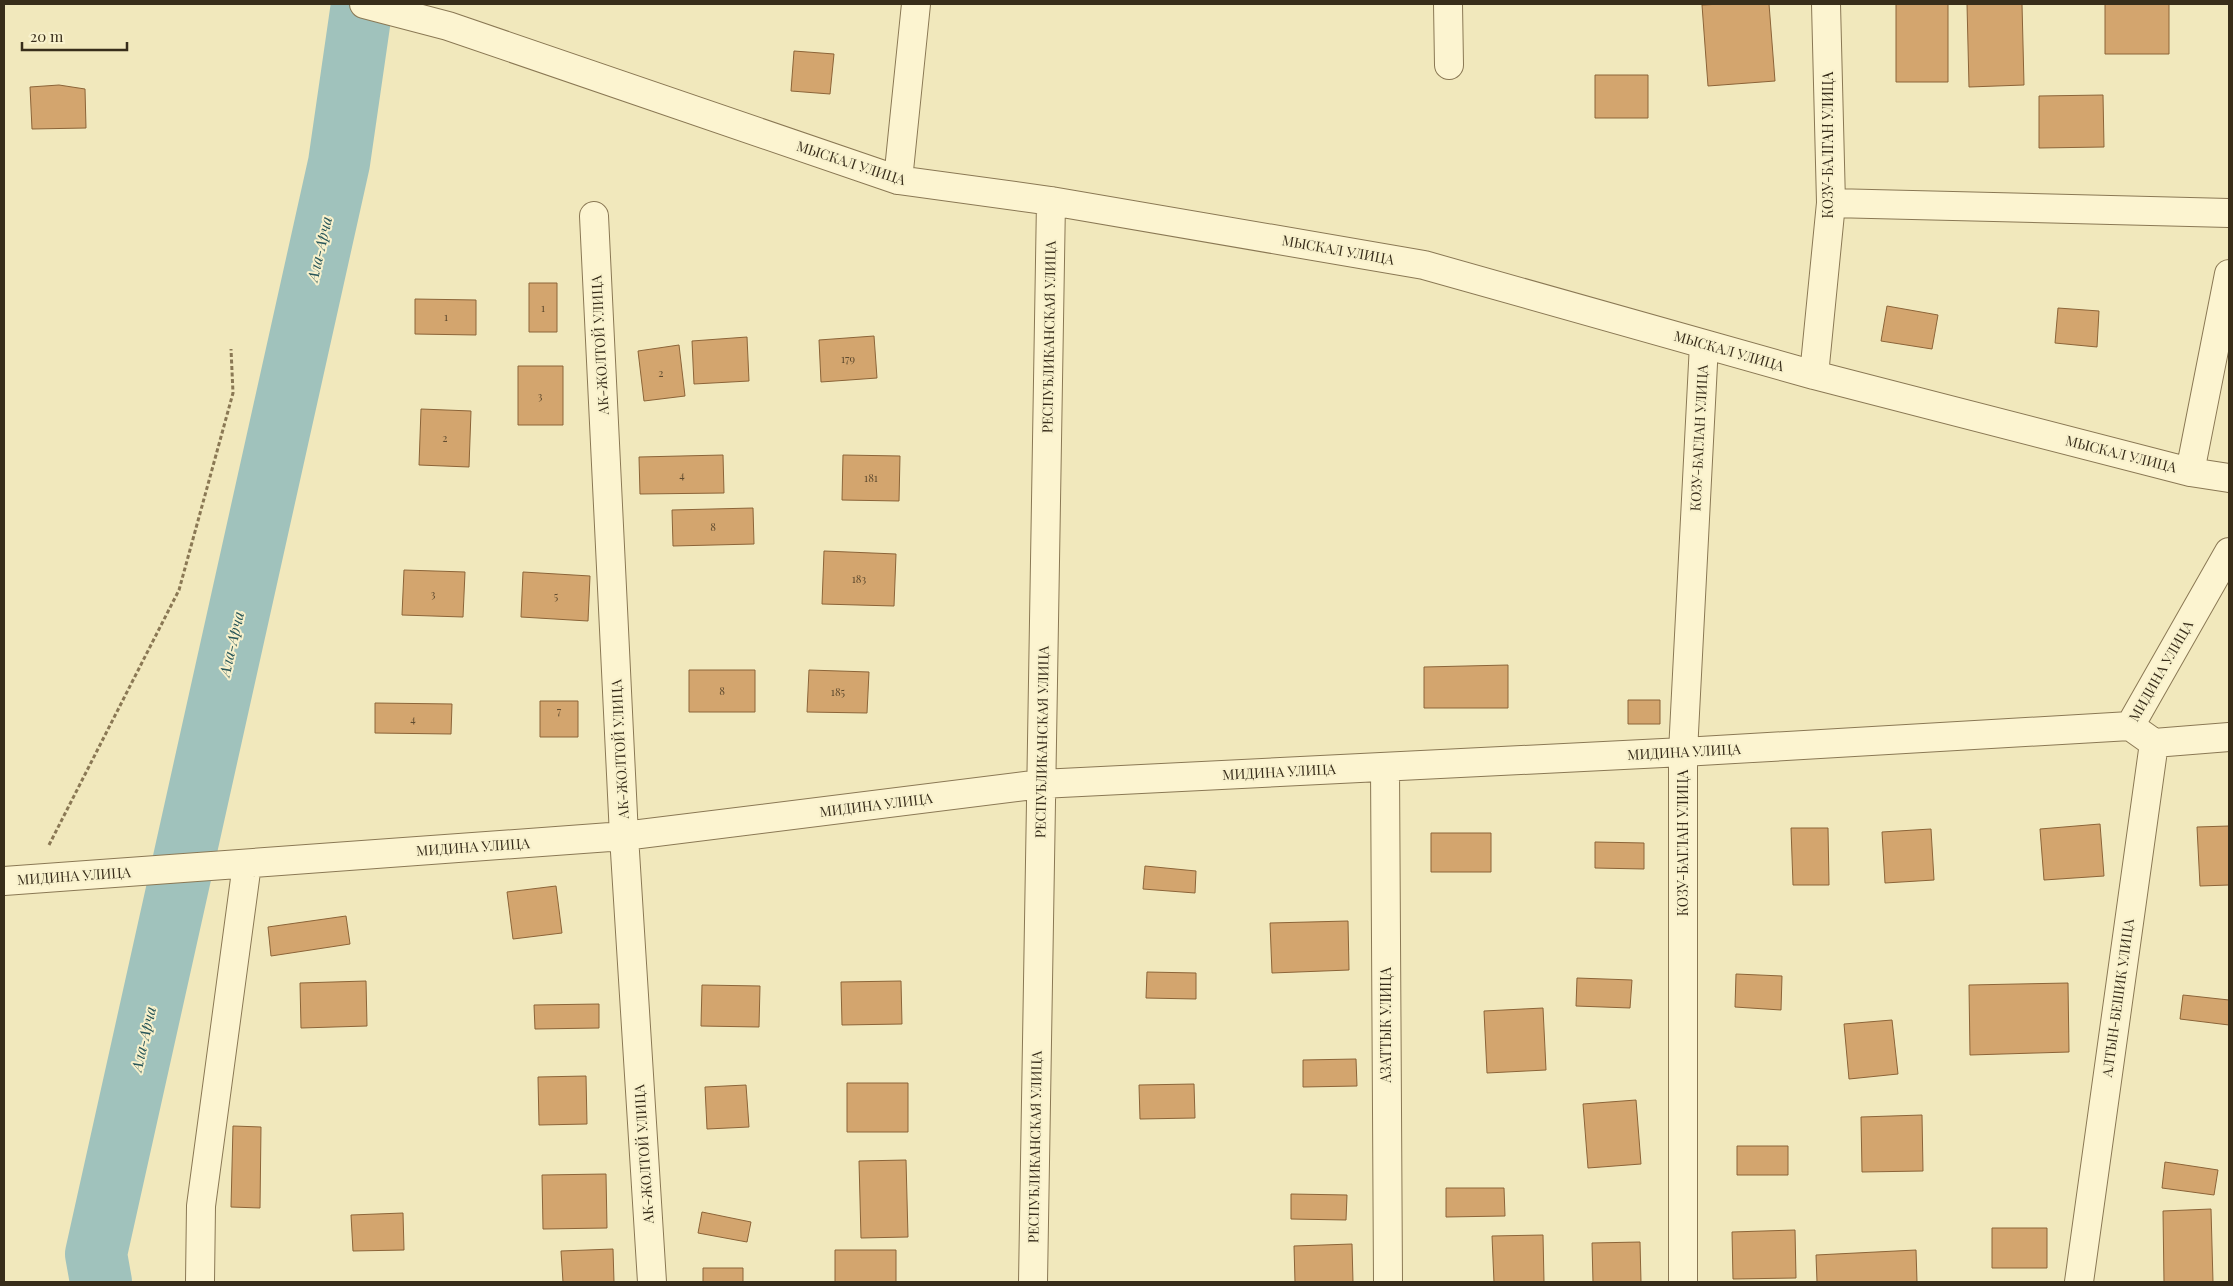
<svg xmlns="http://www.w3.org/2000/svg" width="2233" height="1286" viewBox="0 0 2233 1286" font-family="'Playfair Display',serif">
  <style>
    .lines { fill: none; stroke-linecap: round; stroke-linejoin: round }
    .river { stroke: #a0c2bc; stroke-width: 62 }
    .building { fill: #d3a56e; stroke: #8c6438 }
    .minor-casing { stroke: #8a7854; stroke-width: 30 }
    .path { stroke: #8a7854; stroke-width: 3; stroke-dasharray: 4 2.5; stroke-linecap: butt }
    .minor { stroke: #fcf4d0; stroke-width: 28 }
    .labels { text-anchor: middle; stroke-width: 4; stroke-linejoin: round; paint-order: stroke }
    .number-label { font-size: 11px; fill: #5f4b2f }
    .street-label { font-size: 14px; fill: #382d1a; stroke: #f8f1cc }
    .water-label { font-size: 15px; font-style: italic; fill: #285659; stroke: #f8f1cc }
  </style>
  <rect width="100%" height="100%" fill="#f1e8bc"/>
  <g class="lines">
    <path class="river" d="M101,1282l-5,-28 243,-1091 23,-159"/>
  </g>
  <path class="building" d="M1722,4h47l6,77 -67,5 -6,-81z
    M1896,4h52v78h-52z
    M1967,4h55l2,81 -55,2z
    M2105,4h64v50h-64z
    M794,51l40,3 -4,40 -39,-3z
    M1595,75h53v43h-53z
    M59,85l26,4 1,39 -54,1 -2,-42z
    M2103,95l1,52 -65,1v-52z
    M529,283h28v49h-28z
    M415,299l61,1v35l-61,-1z
    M1887,306l51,9 -6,34 -51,-8z
    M2058,308l41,3 -2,36 -42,-4z
    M874,336l3,42 -56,4 -2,-42z
    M747,337l2,44 -55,3 -2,-43z
    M679,345l6,51 -41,5 -6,-50z
    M518,366h45v59h-45z
    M421,409l50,2 -2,56 -50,-2z
    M723,455l1,38 -84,1 -1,-37z
    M843,455l57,1 -1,45 -57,-1z
    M753,508l1,36 -81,2 -1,-36z
    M824,551l72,3 -2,52 -72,-2z
    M404,570l61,2 -2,45 -61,-2z
    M523,572l67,4 -2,45 -67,-4z
    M1508,665v43h-84v-41z
    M689,670h66v42h-66z
    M809,670l60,2 -2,41 -60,-1z
    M1628,700h32v24h-32z
    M540,701h38v36h-38z
    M375,703l77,1 -1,30 -76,-1z
    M2100,824l4,52 -60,4 -4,-51z
    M2229,826v59l-29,1 -3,-59z
    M1791,828h37l1,57h-36z
    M1931,829l3,51 -49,3 -3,-51z
    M1431,833h60v39h-60z
    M1595,842l49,1v26l-49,-1z
    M1145,866l51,5 -1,22 -52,-4z
    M556,886l6,47 -49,6 -6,-47z
    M346,916l4,28 -79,12 -3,-29z
    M1348,921l1,49 -77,3 -2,-50z
    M1147,972l49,1v26l-50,-1z
    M1736,974l46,2 -1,34 -46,-3z
    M1577,978l55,2 -2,28 -54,-2z
    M366,981l1,45 -66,2 -1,-45z
    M901,981l1,43 -60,1 -1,-43z
    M2068,983l1,69 -99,3 -1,-70z
    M702,985l58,1 -1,41 -58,-1z
    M2183,995l46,5v25l-49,-6z
    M599,1004v24l-64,1 -1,-24z
    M1543,1008l3,62 -59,3 -3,-62z
    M1892,1020l6,54 -49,5 -5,-55z
    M1356,1059l1,27 -54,1v-27z
    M586,1076l1,48 -48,1 -1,-48z
    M847,1083h61v49h-61z
    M1194,1084l1,34 -55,1 -1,-34z
    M746,1085l3,42 -42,2 -2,-42z
    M1636,1100l5,64 -53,4 -5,-64z
    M1922,1115l1,56 -61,1 -1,-55z
    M233,1126l28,1 -1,81 -29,-1z
    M1737,1146h51v29h-51z
    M906,1160l2,77 -47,1 -2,-77z
    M2165,1162l53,8 -4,25 -52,-7z
    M606,1174l1,54 -64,1 -1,-54z
    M1446,1188h58l1,28 -59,1z
    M1291,1194l56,1 -1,25 -55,-1z
    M2211,1209l2,73h-49l-1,-71z
    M702,1212l49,10 -4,20 -49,-9z
    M403,1213l1,37 -51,1 -2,-36z
    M1992,1228h55v40h-55z
    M1795,1230l1,48 -63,1 -1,-47z
    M1543,1235l1,47h-50l-2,-46z
    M1640,1242l1,40h-48l-1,-39z
    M1352,1244l1,38h-58l-1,-36z
    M613,1249l1,33h-51l-2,-31z
    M835,1250h61v32h-61z
    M1916,1250l1,32h-100l-1,-27z
    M703,1268h40v14h-40z"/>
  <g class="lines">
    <g class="minor-casing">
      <path id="minor" d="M364,4l84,22 450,154 153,21 373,64 390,110 376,97 39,6
        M1448,4l1,61
        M898,180l18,-176
        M1831,203l398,10
        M594,216l30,620 28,446
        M1814,375l17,-172 -5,-199
        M2190,472l39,-198
        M2154,743l75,-6
        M1385,767l3,515
        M4,881l620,-45 417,-52 642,-32 447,-26 99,-174
        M200,1282l1,-76 46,-342
        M1033,1282l18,-1081
        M1683,1282v-530l21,-408
        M2079,1282l75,-539 -24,-17"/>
    </g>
    <path class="path" d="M49,845l130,-255 54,-197 -2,-44"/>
    <use href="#minor" class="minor"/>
  </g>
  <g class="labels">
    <g class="number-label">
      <text x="543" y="312">1</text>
      <text x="446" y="321">1</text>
      <text x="848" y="363">179</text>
      <text x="661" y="377">2</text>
      <text x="540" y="400">3</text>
      <text x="445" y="442">2</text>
      <text x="682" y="479">4</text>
      <text x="871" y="482">181</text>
      <text x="713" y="531">8</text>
      <text x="859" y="583">183</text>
      <text x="433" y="598">3</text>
      <text x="556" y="600">5</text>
      <text x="722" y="695">8</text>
      <text x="838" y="696">185</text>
      <text x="559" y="715">7</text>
      <text x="413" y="723">4</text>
    </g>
    <g class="street-label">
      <text transform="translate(1828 145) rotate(-90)" y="5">КОЗУ-БАЛГАН УЛИЦА</text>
      <text transform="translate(851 163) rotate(18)" y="5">МЫСКАЛ УЛИЦА</text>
      <text transform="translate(1338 250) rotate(10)" y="5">МЫСКАЛ УЛИЦА</text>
      <text transform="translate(1049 337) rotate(-89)" y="5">РЕСПУБЛИКАНСКАЯ УЛИЦА</text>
      <text transform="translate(600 345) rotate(-93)" y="5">АК-ЖОЛТОЙ УЛИЦА</text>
      <text transform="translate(1729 351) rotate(16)" y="5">МЫСКАЛ УЛИЦА</text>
      <text transform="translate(1699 438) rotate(-87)" y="5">КОЗУ-БАГЛАН УЛИЦА</text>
      <text transform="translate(2121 454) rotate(14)" y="5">МЫСКАЛ УЛИЦА</text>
      <text transform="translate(2161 671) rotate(-60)" y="5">МИДИНА УЛИЦА</text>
      <text transform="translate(1042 742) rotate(-89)" y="5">РЕСПУБЛИКАНСКАЯ УЛИЦА</text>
      <text transform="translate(620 749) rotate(-93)" y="5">АК-ЖОЛТОЙ УЛИЦА</text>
      <text transform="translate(1684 752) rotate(-3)" y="5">МИДИНА УЛИЦА</text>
      <text transform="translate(1279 772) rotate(-3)" y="5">МИДИНА УЛИЦА</text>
      <text transform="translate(876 805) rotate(-7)" y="5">МИДИНА УЛИЦА</text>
      <text transform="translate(1683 843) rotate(-90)" y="5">КОЗУ-БАГЛАН УЛИЦА</text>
      <text transform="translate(473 847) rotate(-4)" y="5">МИДИНА УЛИЦА</text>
      <text transform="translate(74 876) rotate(-4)" y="5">МИДИНА УЛИЦА</text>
      <text transform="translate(2118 998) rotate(-82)" y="5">АЛТЫН-БЕШИК УЛИЦА</text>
      <text transform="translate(1386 1025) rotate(-90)" y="5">АЗАТТЫК УЛИЦА</text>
      <text transform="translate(1035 1147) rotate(-89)" y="5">РЕСПУБЛИКАНСКАЯ УЛИЦА</text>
      <text transform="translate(644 1154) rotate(-94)" y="5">АК-ЖОЛТОЙ УЛИЦА</text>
    </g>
    <g class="water-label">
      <text transform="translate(320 249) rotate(-77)" y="5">Ала-Арча</text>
      <text transform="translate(232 644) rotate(-77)" y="5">Ала-Арча</text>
      <text transform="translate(144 1039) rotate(-77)" y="5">Ала-Арча</text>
    </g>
  </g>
  <rect width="2233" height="1286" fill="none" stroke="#382d1a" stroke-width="10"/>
  <path d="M22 42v8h105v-8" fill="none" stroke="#382d1a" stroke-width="2.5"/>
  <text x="30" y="42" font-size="15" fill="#382d1a" stroke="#f8f1cc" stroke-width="4" paint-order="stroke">20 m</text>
</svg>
